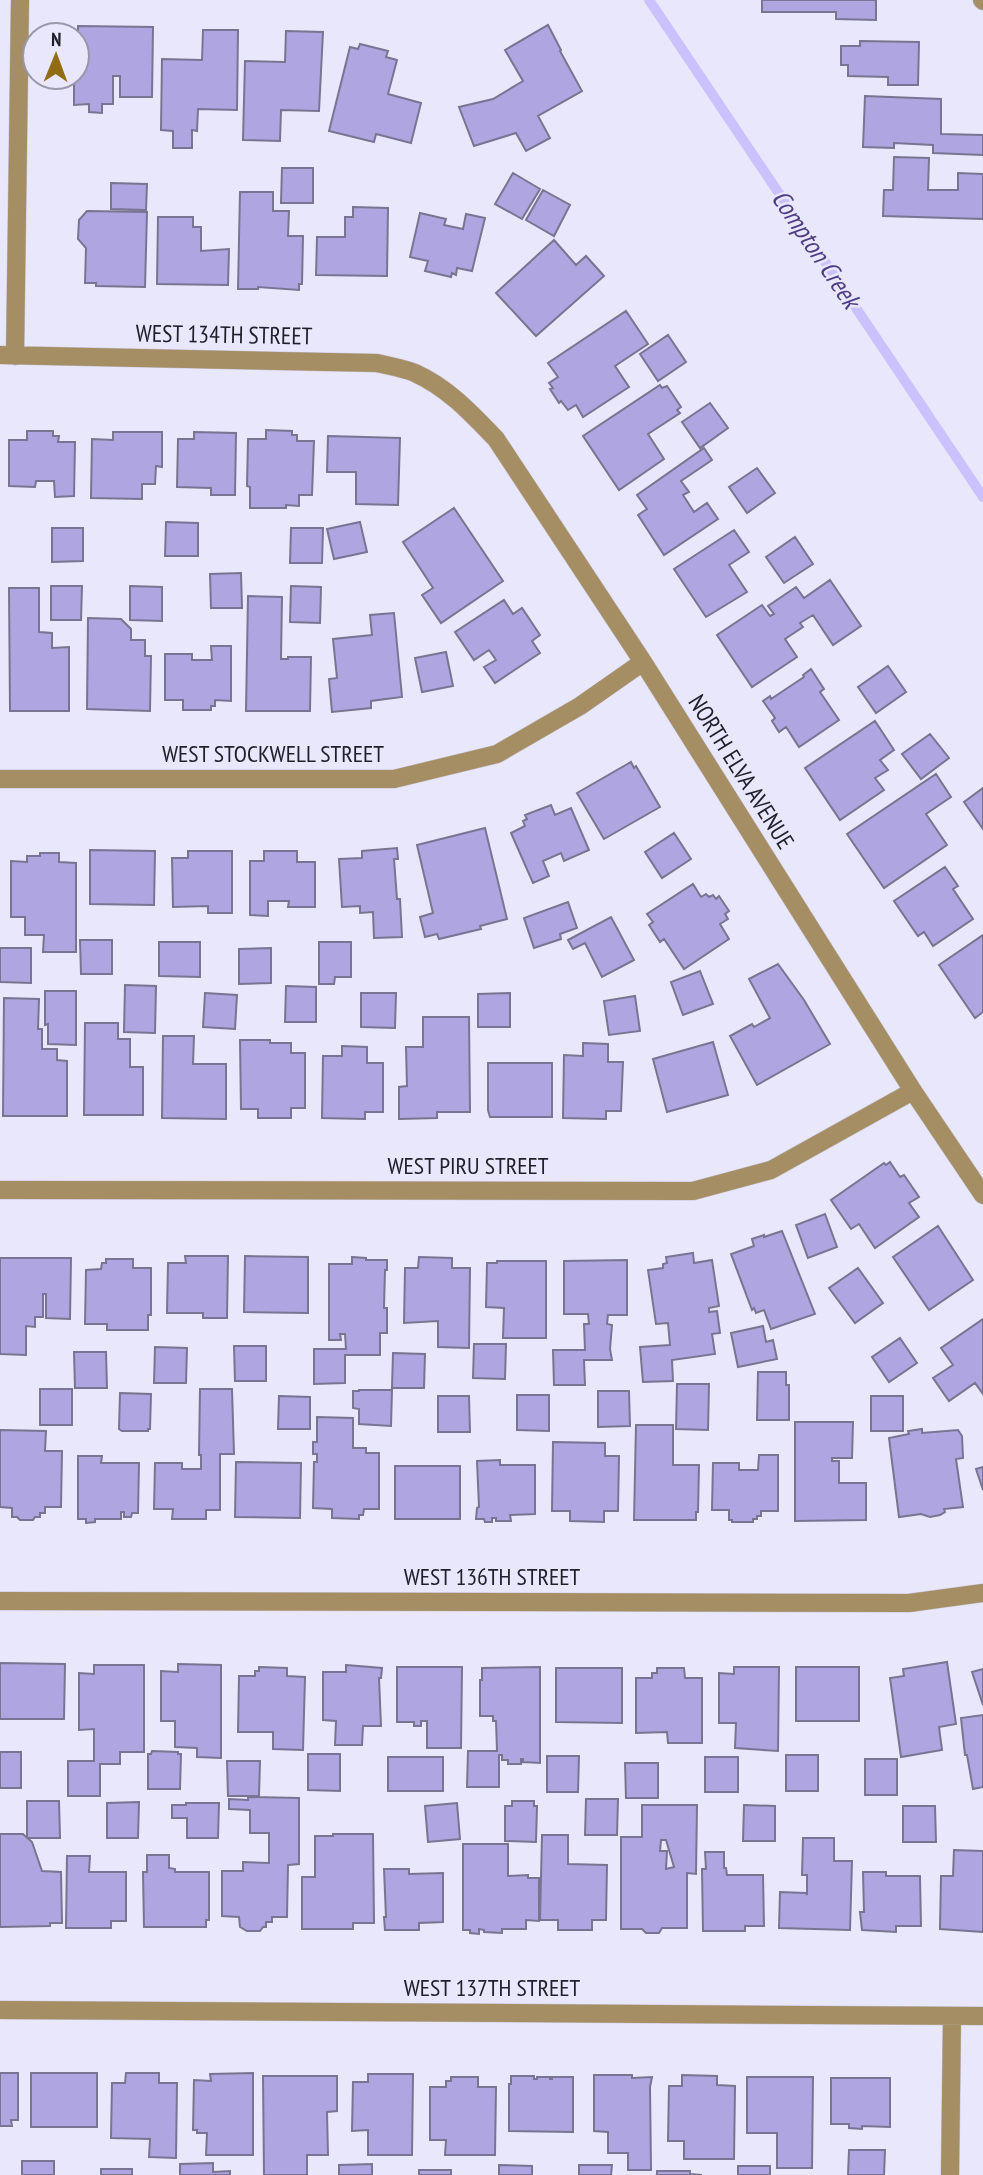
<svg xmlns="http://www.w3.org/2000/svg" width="983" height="2175" viewBox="0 0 983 2175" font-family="'PT Sans Narrow',sans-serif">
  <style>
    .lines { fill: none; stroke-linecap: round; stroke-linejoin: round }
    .stream { stroke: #cbc1fe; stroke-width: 10 }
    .building { fill: #afa6e1; stroke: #787491; stroke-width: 2; fill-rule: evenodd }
    .minor-casing { stroke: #c5c3d6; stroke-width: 19 }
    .minor { stroke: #a58e63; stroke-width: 18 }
    .labels { text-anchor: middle; stroke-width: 5; stroke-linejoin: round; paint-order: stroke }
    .street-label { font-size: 24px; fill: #211f2b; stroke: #e9e7fb }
    .water-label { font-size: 26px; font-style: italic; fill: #4f3e85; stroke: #e9e7fb }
  </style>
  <rect width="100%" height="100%" fill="#e9e7fb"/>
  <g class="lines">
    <path class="stream" d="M649,0l334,497"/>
  </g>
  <path class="building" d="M762,0h114v20l-40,-1v-7h-74z
    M548,25l13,25 -1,1 22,40 -44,25 12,22 -24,13 -10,-18 -42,13 -15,-39 34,-8 30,-18 -18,-31z
    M78,26l75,1 -1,70h-32v-21h-7v28h-11v9l-13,-1v-8l-15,1v-28h3v-6z
    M203,30h35l-1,80 -39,-1 -1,22 -5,-1v18h-19v-17l-12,-1 1,-71 40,1z
    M286,31l37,1 -4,79 -38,-1 -1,31 -37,-1 2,-79 40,1z
    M860,41l59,1 -1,43h-30v-8l-40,-1v-11h-7v-19h19z
    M360,44l28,7 -2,6 11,3 -9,34 33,9 -10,40 -35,-9 -2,8 -45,-11 21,-84 8,2z
    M865,96l76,3v35l42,1v20l-50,-2v-8l-39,-2v5l-31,-1z
    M894,157l35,1 -1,32h30v-17l25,1v45l-100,-3 1,-26h9z
    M282,168h31v35h-32z
    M513,173l27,16 -18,30 -27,-15z
    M111,183l36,1 -1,26 -35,-1z
    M543,190l27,15 -16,31 -28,-16z
    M240,192h33v19h16l-1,25h15l-1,48h-3v6l-41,-3v2h-20z
    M353,207l35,1 -1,68 -71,-1 1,-38h28v-20h8z
    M87,211l60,1 -2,75 -49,-1v-3h-11l1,-35 -8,-9 1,-19z
    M420,213l26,6 -2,6 19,4 3,-15 19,4 -13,53 -15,-3 -1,7 -4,-2 -1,4 -26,-6 3,-10 -18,-4z
    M158,217h35v10h8v24l28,-2 -1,36 -71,-1z
    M554,240l22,25 10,-9 18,20 -68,60 -40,-43z
    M626,311l22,33 -33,22 14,21 -46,30 -7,-12 -8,5 -7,-9 -2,2 -9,-14 3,-1 -4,-5 9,-6 -10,-14z
    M668,335l18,27 -28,19 -18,-27z
    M660,385l2,3 5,-2 14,21 -4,3 3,3 -32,21 16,25 -45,31 -36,-54z
    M710,403l18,25 -28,20 -18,-26z
    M266,430l26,1v4h5v6h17l-2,54h-13v11l-13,-1v3h-36v-21l-3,-1 1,-47h18z
    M27,431h26v5h6l-1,6h17l-1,54 -19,1 -1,-16h-18l-1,6 -26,-1v-46h18z
    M113,432h49v35l-6,-1 -1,18h-13v15l-51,-1 1,-59 21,1z
    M194,432l42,1 -1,62h-24v-7l-34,-1 1,-48h16z
    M328,436l72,2 -2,67 -42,-1v-32h-29z
    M704,448l8,12 -31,21 8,11 -6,3 11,17 13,-9 11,16 -54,36 -26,-40 9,-6 -10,-14z
    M757,468l18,25 -28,20 -18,-26z
    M454,508l49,73 -62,42 -19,-28 11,-7 -30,-46z
    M166,522l32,1v33h-33z
    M360,522l7,30 -33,7 -7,-30z
    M52,528h31v33l-31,1z
    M291,528h32l-1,35h-32z
    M734,530l15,22 -20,13 18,27 -41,25 -32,-48z
    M795,537l18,27 -29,19 -18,-26z
    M241,573l1,35h-31l-1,-34z
    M830,580l31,46 -28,19 -20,-30 -13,8 3,4 -18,12 12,18 -45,30 -35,-52 45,-30 8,11 4,-2 -6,-8 28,-19 8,11z
    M51,586h31l-1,34h-30z
    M130,586l32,1v34l-32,-1z
    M291,586l30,1 -1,36 -30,-1z
    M9,588h30v44l13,1v15l17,-1v64h-59z
    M248,596l34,1 -1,62h7v-2h23l-1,54h-64z
    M504,600l9,14 9,-6 18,27 -8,6 8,12 -45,30 -11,-16 12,-7 -7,-10 -15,10 -19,-28z
    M394,613l8,84 -31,4v7l-39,4 -3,-33 8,-1 -4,-39 39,-4 -2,-20z
    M88,618l33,1 10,10v11h14v16h6l-1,55 -63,-2z
    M211,646h20v55l-16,-1v6h-4v4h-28v-10h-18v-46h27v6h20z
    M446,652l7,34 -31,6 -7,-34z
    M888,666l18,26 -30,21 -18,-26z
    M811,669l13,20 -4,3 19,28 -40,27 -13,-20 -7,5 -7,-11 3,-3 -12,-17 7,-5 1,3 33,-22 -1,-2z
    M875,721l19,29 -14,10 8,10 -13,8 9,12 -44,30 -35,-52z
    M930,734l19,24 -28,21 -19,-25z
    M631,762l3,6 2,-2 24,41 -56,32 -27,-46z
    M936,774l15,23 -25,17 21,31 -63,43 -37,-54z
    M983,788v41l-19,-27z
    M551,805l4,10 16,-7 18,42 -25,11 -3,-8 -18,8 6,15 -16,7 -22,-50 14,-7 -2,-5 4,-2 -2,-4z
    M485,828l22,91 -27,7 1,3 -42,10 -2,-5 -12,3 -5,-20 13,-4 -16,-68z
    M674,833l17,26 -29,19 -17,-26z
    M397,848l1,11h-4l3,40h3l2,38 -28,1 -1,-26 -13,1v-7l-18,1 -3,-48 23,-1v-7z
    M90,850l65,1 -1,54 -64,-1z
    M188,851h44v62h-24v-7l-35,1 -1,-49h16z
    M264,851h33v11h18v45h-27l1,-6h-21v15l-18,-1v-54h14z
    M40,853h19v9l17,1v89h-33l1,-17h-19v-18h-14v-56l16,1v-6h13z
    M945,867l13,19 -5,3 20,30 -40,27 -9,-14 -6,4 -24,-35z
    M693,884l8,13 5,-3 3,3 4,-2 3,4 3,-3 10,15 -4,3 3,5 -8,5 9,15 -45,30 -20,-30 -4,3 -11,-17 4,-3 -6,-8z
    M568,902l9,26 -17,6 1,5 -27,9 -10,-30z
    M611,917l23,43 -32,17 -17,-34 -12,6 -5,-9z
    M983,935v77l-8,6 -36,-53z
    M80,940h32v34h-31z
    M159,942h41v35l-41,-1z
    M319,942h32v35h-16l-1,7h-15z
    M0,948h31v35l-31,-1z
    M271,948v35l-32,1v-35z
    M778,964l26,36 26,44 -73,41 -27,-49 22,-12 2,3 16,-9 -21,-39z
    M700,971l13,33 -30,11 -12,-33z
    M125,985l31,1 -1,47 -31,-1z
    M286,986l30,1v35h-31z
    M45,991h31v54l-28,-1v-20l-3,1z
    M205,993l32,2 -2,34 -32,-2z
    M361,993h35l-1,35 -34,-1z
    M510,993v34h-32v-33z
    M635,996l5,35 -31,4 -5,-34z
    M4,998l35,1 -1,30h4v20h15v11l10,1v55h-64z
    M423,1017h46l1,95h-33v6l-38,1v-32l8,-1 -1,-39h17z
    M85,1023h33v16h12v28h13v48h-59z
    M163,1036h31l-1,28h33v55l-64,-1z
    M240,1040h30v3h21v10h14v55h-14v10h-33v-9h-17z
    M713,1042l15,53 -61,17 -14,-53z
    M583,1043l25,1v18h15l-2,49h-15v8l-43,-1 1,-63 19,1z
    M342,1046l25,1v16h16v49h-18v7l-43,-1 1,-62h19z
    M488,1063h64v54h-62l-2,-7z
    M890,1162l10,15 4,-2 15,22 -10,6 10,14 -44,31 -16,-24 -8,5 -20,-29 53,-37 2,2z
    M825,1214l12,33 -29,11 -12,-33z
    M938,1226l35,54 -44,30 -36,-53z
    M782,1231l33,83 -44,15 -7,-19 -8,3 -2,-5 -2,2 -21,-56 23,-8 -2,-7 12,-4v2z
    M693,1253l1,10 18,-3 7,46 -10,2v4l8,-1 3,22 -8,1 3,20 -43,6 1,21 -30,1 -3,-35 30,-2 -2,-22 -12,1 -8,-54 15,-2v-4l4,-1 -1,-6z
    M185,1256h43l-1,62h-24v-5h-36l1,-50h18z
    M245,1256l63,1v56l-64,-1z
    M352,1257l14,1v2h21v10h-2l-1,38h3v25h-7v22h-35v28l-31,1v-35h32l-1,-15h-5l1,6h-12v-76h23z
    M419,1257l33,1v10h18l-1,80 -31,-1v-26l-34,2 1,-55h13z
    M0,1258h71l-1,61 -24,-1v-24h-3v23h-8v10l-9,-1v29l-26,-1z
    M106,1259h27v9h18v47h-3v15h-41v-6h-22l1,-54 15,-1 1,-6h4z
    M627,1260v55h-19l-1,9 5,1 -2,24 2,11h-28l1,25h-31l-1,-35h32l-1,-26h5l-1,-10h-24v-53z
    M497,1261h49v77h-43l1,-30 -18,-1 1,-44h10z
    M858,1268l25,35 -28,20 -26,-35z
    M983,1319v75l-8,-11 -26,18 -16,-23 20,-13 -12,-17z
    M763,1326l3,16 7,-2 4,19 -39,8 -7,-34z
    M900,1338l17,25 -28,19 -17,-25z
    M474,1344h32l-1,35 -32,-1z
    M234,1346h32v35h-31z
    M155,1347l32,1 -1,35h-32z
    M74,1352h32l1,36h-32z
    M393,1353l32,1 -1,34h-32z
    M758,1372h28v13h3v35h-32z
    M677,1384h32l-1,46 -32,-1z
    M40,1389h32v36h-32z
    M200,1389h32l2,65h-14v56h-14v9h-34l1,-10h-19l1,-46h27v6h19v-14h-2z
    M359,1390h33l-1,36 -32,-2v-15l-6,-1v-17h6z
    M598,1391h31l1,35 -32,1z
    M120,1393l31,1 -1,35h-2v2h-26l-3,-2z
    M517,1395h32v36l-32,-1z
    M279,1396l31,1v32h-32z
    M438,1396h31l1,36h-32z
    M871,1396h32v35h-32z
    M317,1417l36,1v30h13v5h13v56h-15l-1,6h-4v4l-27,-1v-9l-19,-1 1,-46h3v-8h-4v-12h4z
    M795,1422h58l-1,36h-20v3h7v22h27v37l-71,1z
    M636,1425h37v40h26l-1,47h-2v8h-62z
    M922,1429v4l36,-3 4,6 1,22 -7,1 7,48 -19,2 1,3 -5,3 -10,2 -9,-3 -22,3 -10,-79 20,-4 -1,-3z
    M0,1430l46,1 -1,20h17l-1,56h-16v6h-5v4h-5l-2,3h-13l-3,-3h-5v-9l-12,-1z
    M553,1442l52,1v13h14l-1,55h-14v11l-34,-1v-10h-18z
    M759,1455h19v56h-17v5h-4v3h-4v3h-21v-2h-3v-10h-17l1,-47h26v7h19z
    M78,1456h24l-1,7h38l-1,50h-6l-1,4h-7v-5h-3v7h-26v3l-9,1v-4h-8z
    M500,1460v5h35v49l-25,1 1,6h-15v-3h-4v4h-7l-1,-3h-8l1,-11 2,-1 -2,-46z
    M236,1462l65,1 -1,55 -65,-1z
    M395,1466h65v53h-65z
    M983,1467v23l-7,-21z
    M947,1662l9,62 -17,3 3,23 -41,7 -11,-79 14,-2 -1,-7z
    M0,1663l65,1 -1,55h-64z
    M178,1664l43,1v93l-24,-1v-9l-22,-1v-26h-14v-50l17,1z
    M94,1665h50v87h-24v12h-20v32h-32v-35h26v-32l-15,1v-57l15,1z
    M346,1665l36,3 -1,10h-2l2,48h-18l-1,19h-27l1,-24 -13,-1v-48h23z
    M259,1667l28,1v8l18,1 -2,73 -30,-1v-17h-35l1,-56h16v-5h4z
    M397,1667h65l-1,81h-34v-27h-6v5h-7v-4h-17z
    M540,1667v96l-17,-1v-3h-2v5h-13v-4h-6v-5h-3v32h-32l1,-36h29l-1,-30h-3v-5h-13v-36h2v-12z
    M734,1667h45l-1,84 -43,-3 1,-25h-17v-50l15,1z
    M796,1667h63v54h-63z
    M556,1668h66v55l-66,-1z
    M657,1668h27l1,10h17v65h-34l-1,-11 -31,1v-55h16v-5h5z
    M983,1669v36l-11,-33z
    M983,1715v72l-10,2 -6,-34h-2l-4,-37z
    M152,1751l26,1v2h3l-1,35h-32v-35h3z
    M0,1752h21v36h-21z
    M308,1754h32v37l-32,-1z
    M786,1755h32v36h-32z
    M547,1756h32l-1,36h-31z
    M388,1757h55v34h-55z
    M705,1757h33v35h-33z
    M865,1759h32v36h-32z
    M227,1761h33l-1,35h-31z
    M625,1763h33v35h-32z
    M248,1797l51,1v66l-11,1 -1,52h-15v5h-6v5h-3l-3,4h-13l-7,-4 -1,-10 -17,-1v-45h21v-9l26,1v-30h-19v-23l-21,-1v-10l19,1z
    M586,1799h32l-1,36h-32z
    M27,1801h32l1,37h-33z
    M512,1801h22v5h3l-1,36 -31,-1v-35h7z
    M139,1802l-1,36h-31v-35z
    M186,1803h33l-1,35h-31v-20h-15v-13h14z
    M457,1803l3,36 -32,3 -3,-36z
    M642,1805h55l-1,69 -9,-1v55h-25l-3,5h-13l-4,-4h-21v-92h21zM661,1840h5l8,27 -8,2 1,-18h-7z
    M744,1805l31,1v35h-32z
    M903,1806h32l1,36h-33z
    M0,1834h23l9,8 10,29 19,1 1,51h-12v3l-50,1z
    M333,1834h40l1,89h-21v6h-51v-52h13v-41h18z
    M542,1835h26v29l39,1 -1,55h-14v10h-34v-10h-18z
    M803,1838h31v23h18l-2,69 -71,-2 1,-36 26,1 1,2v-20h-5z
    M463,1844h45v32l20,-1v3h11v43l-13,-1v9h-24v4l-18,-1v-2l-5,-1v5l-9,-1v-3h-7z
    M954,1850l29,1v81l-43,-3 1,-53h12z
    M705,1852h19v16h2l1,7h36l1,51h-19v5h-42l-1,-62h4z
    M147,1855h22v13l6,1v3h34v48h-3v7h-62l-1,-55h4z
    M67,1856h23l-1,16h37v49h-15v7h-45z
    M384,1869h25v5l34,-1v49l-24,1v7h-34l-1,-13h2z
    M863,1872h23v4h34l1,50h-25v6l-34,-2 -2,-18h4z
    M0,2073h18v47h-7l1,6h-12z
    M31,2073h66v54h-66z
    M126,2073h33v10h18l-1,75 -27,-1 1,-18 -39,-1 1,-55h13z
    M253,2073v82h-47l1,-22h-10v-3h-4l1,-50 17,1 -1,-7z
    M368,2074h45l-1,81h-44v-25l-16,1 1,-49h15z
    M594,2075h38v3l20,-1 -2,10 1,83h-23v-17h-20v-21l-14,-1z
    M682,2075l35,1v9l18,1 -1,73h-50v-18h-16l1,-55h13z
    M263,2076h74v35l-10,1 1,43h-21v20h-43z
    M511,2076h23v3h3v-2h13v2h2v-2h21v55l-64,-1v-47h2z
    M451,2077h27v10h18l-1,68h-50l1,-15h-16v-53h16v-6h5z
    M747,2077h66l-1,91h-35v-35h-30z
    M831,2078h59v49l-28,-1v3l-13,-1v-4h-18z
    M849,2150h36l-1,25h-36z
    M22,2161h32v14h-32z
    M213,2163v9l17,-1v4h-50v-11z
    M372,2164v11h-33v-10z
    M499,2165l33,1v9h-33z
    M579,2165h33l-1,10h-32z
    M738,2166h32v9h-32z
    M101,2169h31v6h-31z
    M419,2170h32v5h-32z
    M657,2171h33v3l12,1h-45z"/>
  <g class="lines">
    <g class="minor-casing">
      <path id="minor" d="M982,0l1,1
        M0,355l377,8c12,3 26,5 38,10 33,15 56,40 81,66l147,223 270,429 70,104
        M15,356l5,-356
        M0,779h394l103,-25 83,-48 63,-44
        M0,1190l693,1 78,-21 142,-79
        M0,1601l909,2 74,-10
        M0,2010l983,6
        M950,2175l2,-159"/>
    </g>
    <use href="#minor" class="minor"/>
  </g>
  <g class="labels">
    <g class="street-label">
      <text transform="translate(224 335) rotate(1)" y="8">WEST 134TH STREET</text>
      <text x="273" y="762">WEST STOCKWELL STREET</text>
      <text transform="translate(741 772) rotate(58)" y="8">NORTH ELVA AVENUE</text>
      <text x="468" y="1174">WEST PIRU STREET</text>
      <text x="492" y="1585">WEST 136TH STREET</text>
      <text x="492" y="1996">WEST 137TH STREET</text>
    </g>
    <g class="water-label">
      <text transform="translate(816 249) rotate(56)" y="9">Compton Creek</text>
    </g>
  </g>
  <g transform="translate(56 56) rotate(1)"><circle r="33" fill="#e9e7fb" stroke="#9997a8" stroke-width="2"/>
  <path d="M0-5L12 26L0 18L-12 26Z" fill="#926c14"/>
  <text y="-10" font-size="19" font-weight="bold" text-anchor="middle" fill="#211f2b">N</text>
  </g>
</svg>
